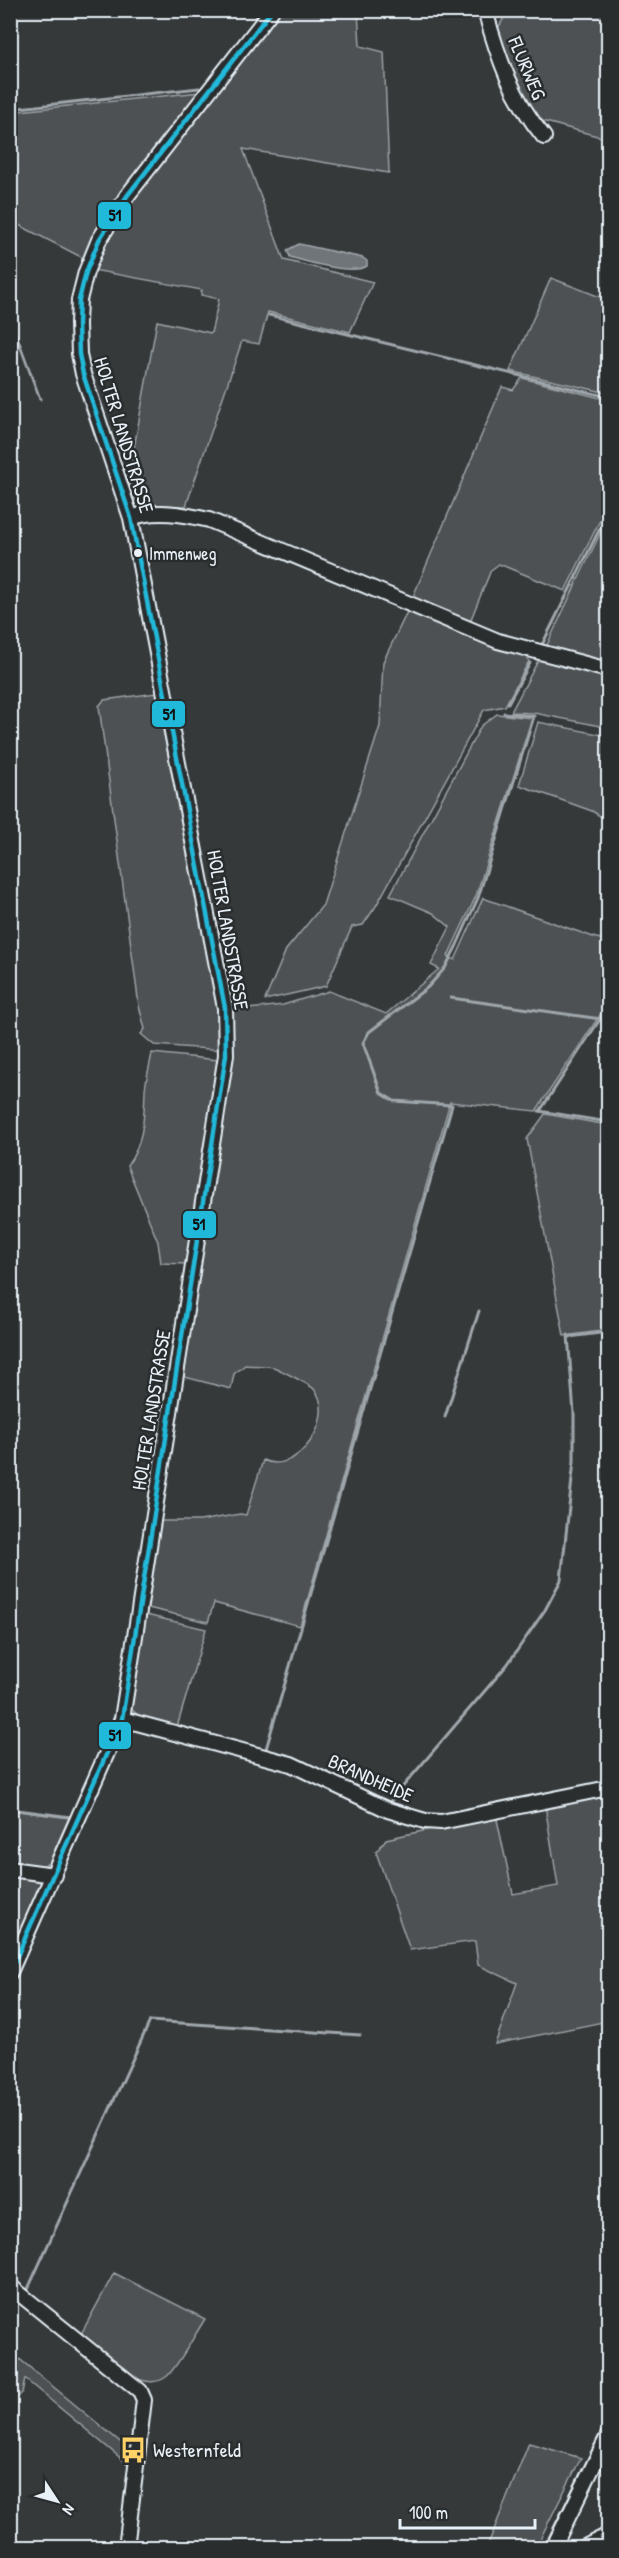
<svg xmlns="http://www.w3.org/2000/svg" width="619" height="2558" viewBox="0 0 619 2558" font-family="'Patrick Hand',sans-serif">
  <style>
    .green { fill: #4d5152; stroke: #9aa1a5; stroke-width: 1.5 }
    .water { fill: #707579; stroke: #a0a7ac; stroke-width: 1.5 }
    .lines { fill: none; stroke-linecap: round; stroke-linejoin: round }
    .stream { stroke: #a0a7ac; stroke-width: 3 }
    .minor-casing { stroke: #e8f1f8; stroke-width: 18 }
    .minor { stroke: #2a2d2e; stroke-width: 14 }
    .bus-1-casing { stroke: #2a2d2e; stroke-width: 9 }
    .bus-1 { stroke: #20b9da; stroke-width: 4.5 }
    .bus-dot { fill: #e8f1f8; stroke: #2a2d2e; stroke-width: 2 }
    .labels { text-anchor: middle; stroke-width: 5; stroke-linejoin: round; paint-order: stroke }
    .bus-label { font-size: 18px; fill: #e8f1f8; stroke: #2a2d2e; text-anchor: start }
    .street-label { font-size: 20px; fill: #e8f1f8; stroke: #2a2d2e }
    .poi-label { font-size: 20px; fill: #e8f1f8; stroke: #2a2d2e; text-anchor: start }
    .line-badge { stroke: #2a2d2e; stroke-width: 2 }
    .pale-badge-label { font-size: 16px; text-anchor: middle; font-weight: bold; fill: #111 }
  </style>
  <rect width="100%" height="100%" fill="#35393a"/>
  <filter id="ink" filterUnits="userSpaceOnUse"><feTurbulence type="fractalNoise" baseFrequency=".0167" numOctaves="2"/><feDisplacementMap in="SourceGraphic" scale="12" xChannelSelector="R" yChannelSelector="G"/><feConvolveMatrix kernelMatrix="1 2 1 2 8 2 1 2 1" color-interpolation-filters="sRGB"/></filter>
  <g filter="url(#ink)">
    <path class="green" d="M281,11h77l2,35 24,6 5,121 -146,-24 41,111 89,22 -23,50 -82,-20 -9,32 -17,-3 -56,165 -34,-1 -23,-14 1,-21 27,-149 54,12 8,-34 -18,-4 1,-5 -109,-20 13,-31 19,-31z
      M508,11h100v128l-73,-20 -6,-6 -34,-80z
      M201,92c-42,53 -91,104 -116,167l-74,-38 -1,-109z
      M551,278l57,22v93l-98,-22z
      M522,378l86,22v104l-43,87 -66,-27 -8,6 -22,54 -57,-25 90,-212 11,3z
      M608,517v148l-63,-16z
      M408,610l118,44 3,7 -24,45 -21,4 -108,196 -13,19 -11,2 -26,59 -61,14 21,-50 37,-45 57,-179 3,-64z
      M540,657l68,18v22l-8,29 -66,-13 -23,-1z
      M156,693l40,204 26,112 1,41 -69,-5 -13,-11 4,-5 -6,-23 -40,-300 5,-6z
      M497,714l35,4 -56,178 -28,60 7,4 28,-62 113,40 12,2v63l-72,108 -86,-9 -150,524 -86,-23 -6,19 -60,-14 -3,-2 12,-85h43l40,-7 6,1 17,-55c33,17 75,-42 51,-71 -2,-3 -37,-21 -41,-22 -9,-2 -19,-1 -28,-2l-11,9 -3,15 -50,-13 51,-365 51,-6 46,-14 57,23 53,-45 -8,-4 19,-38 -17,-14 -43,-18 91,-169z
      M538,722l70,14v85l-16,-10 -73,-26z
      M152,1053l66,7 -32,204 -25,-1 -3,-21 -31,-76c17,-23 17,-48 18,-76 1,-12 5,-25 7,-37z
      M545,1114l63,11v205l-44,6 -37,-197z
      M146,1615l60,14 -29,98 -35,-9 -11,-9z
      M608,1792v229l-113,23 22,-61 -39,-18 -3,-24 -65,9 -34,-98 10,-13 110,-24 17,79 45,-8 -13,-81z
      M11,1810l58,8 -20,45 -7,3 -31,-4z
      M11,1874l27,3 4,4v6l-31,72z
      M114,2273l91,46c-8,12 -29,51 -39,58 -26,19 -66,-25 -86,-41z
      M11,2352l119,98 -1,15 -104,-86 -3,14 -11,11z
      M529,2443l52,15 -45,89h-49z"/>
    <path class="water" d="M299,244l64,14 4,3v5c-14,9 -60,-4 -77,-9l-3,-7z"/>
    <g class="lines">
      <path class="stream" d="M10,109l189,-21
        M269,315l339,82
        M10,318l30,81
        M130,495l11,9 11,3
        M541,647l67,-135
        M508,703l22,-40
        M451,998l150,21
        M539,1111l69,11
        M540,1111l68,-104
        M569,1337l39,-5
        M445,1417l34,-106
        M266,1749l186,-644 -58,-4 -13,-8 -18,-50 6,-11 59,-45 17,-19 11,-21 22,-49 56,-182 -30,-3
        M387,1805l120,-140 38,-55 16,-30 13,-119v-47l-6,-79
        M10,1809l61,8
        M27,2291l123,-270 210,14
        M544,2548l64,-129"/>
      <g class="minor-casing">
        <path id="minor" d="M485,10c13,48 27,88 59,127
          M131,518c25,-9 52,-4 78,2l289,121 110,29
          M122,1719l169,45 97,46 37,11 16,1 167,-34
          M10,1869l44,6
          M10,1972l112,-253 104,-664 -1,-47 -94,-490 -48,-144 -4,-20 -1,-30 1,-24 7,-28 13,-32 28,-44 145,-186
          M10,2286l130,105 4,9 -18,148
          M553,2548l55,-112
          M583,2548l25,-13"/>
      </g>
      <use href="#minor" class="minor"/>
      <g class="bus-1-casing">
        <path id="bus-1" d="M10,1972l112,-253 104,-664 -1,-47 -94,-490 -48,-144 -4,-20 -1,-30 1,-24 7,-28 13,-32 28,-44 145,-186"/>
      </g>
      <use href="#bus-1" class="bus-1"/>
    </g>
  </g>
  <defs>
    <g id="bus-bare" transform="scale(2.07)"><path d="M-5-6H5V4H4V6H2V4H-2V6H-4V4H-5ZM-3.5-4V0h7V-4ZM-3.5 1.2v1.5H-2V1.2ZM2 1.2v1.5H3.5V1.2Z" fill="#ffd166" stroke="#2a2d2e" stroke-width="2.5" paint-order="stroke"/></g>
  </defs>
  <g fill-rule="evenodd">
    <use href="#bus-bare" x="133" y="2450"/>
  </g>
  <circle class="bus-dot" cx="138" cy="553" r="5"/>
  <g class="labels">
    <g class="bus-label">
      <text x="149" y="560">Immenweg</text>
    </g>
    <g class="street-label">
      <text transform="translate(527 68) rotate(67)" y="7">FLURWEG</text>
      <text transform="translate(124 435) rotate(73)" y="7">HOLTER LANDSTRASSE</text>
      <text transform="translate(228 930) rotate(80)" y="7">HOLTER LANDSTRASSE</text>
      <text transform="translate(151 1410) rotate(-81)" y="7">HOLTER LANDSTRASSE</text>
      <text transform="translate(371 1778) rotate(24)" y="7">BRANDHEIDE</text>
    </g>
    <g class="poi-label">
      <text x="153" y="2457">Westernfeld</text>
    </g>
  </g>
  <g class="line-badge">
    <rect x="97" y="201" width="35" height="29" rx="6" fill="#20b9da"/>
    <rect x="151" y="700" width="35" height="28" rx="6" fill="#20b9da"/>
    <rect x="182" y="1210" width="35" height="29" rx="6" fill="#20b9da"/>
    <rect x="98" y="1721" width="34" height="29" rx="6" fill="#20b9da"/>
  </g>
  <g class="pale-badge-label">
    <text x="115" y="221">51</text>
    <text x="169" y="720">51</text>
    <text x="199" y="1230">51</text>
    <text x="115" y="1741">51</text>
  </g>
  <rect width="619" height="2558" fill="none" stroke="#2a2d2e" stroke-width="36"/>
  <rect x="18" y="18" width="583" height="2522" fill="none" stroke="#e8f1f8" stroke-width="2" filter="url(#ink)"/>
  <g transform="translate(57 2501) rotate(126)" stroke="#2a2d2e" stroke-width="4.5" paint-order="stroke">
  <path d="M0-4.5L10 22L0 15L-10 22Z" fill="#e8f1f8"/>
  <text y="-9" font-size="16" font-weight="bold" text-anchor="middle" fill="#e8f1f8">N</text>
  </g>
  <path d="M400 2519v9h135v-9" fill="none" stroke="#e8f1f8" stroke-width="3"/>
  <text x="409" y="2519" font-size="18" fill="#e8f1f8" stroke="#2a2d2e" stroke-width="4.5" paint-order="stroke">100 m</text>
</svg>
